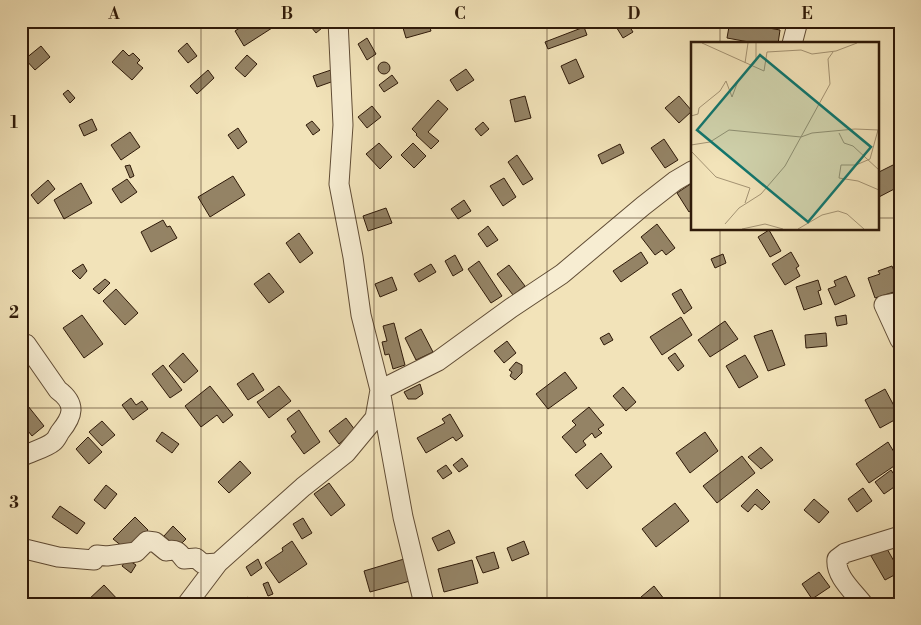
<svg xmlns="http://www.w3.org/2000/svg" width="921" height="625" viewBox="0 0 921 625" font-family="'Libre Bodoni',serif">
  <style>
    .building { fill: #948365; stroke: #2f1a09 }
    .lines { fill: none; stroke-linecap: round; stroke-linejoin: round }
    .minor-casing { stroke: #604c35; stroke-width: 21 }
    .minor { stroke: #f7edd2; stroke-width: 19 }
    .grid { fill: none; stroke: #2f1a09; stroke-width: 1; stroke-opacity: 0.55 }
    .inset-road { fill: none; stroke: #a49373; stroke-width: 1 }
    .view { fill: #0f766e; fill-opacity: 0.15; stroke: #0f766e; stroke-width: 2.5 }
    .inset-edge { fill: none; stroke: #2f1a09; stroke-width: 2.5 }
    .neatline { fill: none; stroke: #2f1a09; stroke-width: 2 }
    .grid-label { font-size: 16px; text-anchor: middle; font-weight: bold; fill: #2f1a09 }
  </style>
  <rect width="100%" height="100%" fill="#f2e3b9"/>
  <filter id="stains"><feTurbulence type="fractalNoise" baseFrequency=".004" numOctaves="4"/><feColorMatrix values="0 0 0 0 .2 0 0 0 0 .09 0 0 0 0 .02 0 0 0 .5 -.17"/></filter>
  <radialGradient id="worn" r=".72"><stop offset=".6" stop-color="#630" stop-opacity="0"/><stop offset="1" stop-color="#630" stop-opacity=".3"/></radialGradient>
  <path class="building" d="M250,21h18l4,7 -28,18 -9,-15z
    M306,21h20l2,2 -12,10z
    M353,21h29l-28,7z
    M401,21h27l3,10 -25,7z
    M621,21h5l7,11 -10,6 -8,-13z
    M730,21l50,9 -2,14h-18l-33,-6z
    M584,27l3,8 -39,14 -3,-7z
    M367,38l9,16 -9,6 -9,-16z
    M187,43l10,13 -9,7 -10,-12z
    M41,46l9,11 -15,13 -10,-11z
    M123,50l6,6 4,-3 7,7 -3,3 6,5 -11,12 -20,-18z
    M247,55l10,9 -12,13 -10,-9z
    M576,59l8,18 -15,7 -8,-18z
    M378 68a6 6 0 1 1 12 0a6 6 0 1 1-12 0Z
    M466,69l8,11 -17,11 -7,-11z
    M208,70l6,8 -17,16 -7,-8z
    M331,70l3,11 -17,6 -4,-11z
    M392,75l6,8 -14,9 -5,-7z
    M68,90l7,8 -5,5 -7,-9z
    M525,96l6,22 -16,4 -5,-22z
    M679,96l13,15 -13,12 -14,-15z
    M438,100l10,9 -20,23 11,9 -8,8 -15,-14 1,-1 -5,-5z
    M372,106l9,11 -14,11 -9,-11z
    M92,119l5,11 -13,6 -5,-11z
    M312,121l8,9 -7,5 -7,-10z
    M483,122l6,7 -8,7 -6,-7z
    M238,128l9,14 -9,7 -10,-14z
    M130,132l10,15 -19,13 -10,-15z
    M664,139l14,21 -13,8 -14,-20z
    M379,143l13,14 -12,12 -14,-15z
    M413,143l13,13 -12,12 -13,-13z
    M620,144l4,9 -22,11 -4,-9z
    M517,155l16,24 -10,6 -15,-23z
    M130,165l4,11 -4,2 -5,-12z
    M893,165l7,14v7l-23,12v-25z
    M233,176l12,19 -35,22 -12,-20z
    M504,178l12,19 -13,9 -13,-20z
    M127,179l10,13 -16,11 -9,-14z
    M48,180l7,9 -17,15 -7,-9z
    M81,183l11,20 -28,16 -10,-19z
    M692,183v27l-3,2 -12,-19z
    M464,200l7,11 -13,8 -7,-10z
    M386,208l6,15 -24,8 -5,-15z
    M163,220l4,7 3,-1 7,12 -26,14 -10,-20z
    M657,224l18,24 -9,7 -4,-5 -7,5 -14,-18z
    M488,226l10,14 -11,7 -9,-13z
    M769,230l12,21 -11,6 -12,-20z
    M299,233l14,20 -13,10 -14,-20z
    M641,252l7,11 -27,19 -8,-11z
    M791,252l8,14 -3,2 4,8 -15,9 -13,-21z
    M723,254l3,9 -11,5 -4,-9z
    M455,255l8,15 -10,6 -8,-15z
    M479,261l23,35 -11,7 -23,-34z
    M83,264l4,7 -7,8 -8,-8z
    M431,264l5,8 -17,10 -5,-8z
    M509,265l16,21 -12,9 -16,-21z
    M892,266l2,5 6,-2v21l-25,8 -7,-20 12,-4 -2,-3z
    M269,273l15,19 -15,11 -15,-19z
    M846,276l9,20 -20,9 -7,-16 8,-3 -2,-5z
    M392,277l5,13 -17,7 -5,-13z
    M105,279l5,4 -11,11 -6,-5z
    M818,280l3,10 -3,1 4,13 -18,6 -8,-23z
    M116,289l22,24 -13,12 -22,-24z
    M681,289l11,19 -8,6 -12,-20z
    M82,315l21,29 -19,14 -21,-30z
    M846,315l1,9 -10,2 -2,-9z
    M681,317l11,18 -30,20 -12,-18z
    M725,321l13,18 -28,18 -12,-17z
    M394,323l11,42 -12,4 -4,-15 -4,1 -3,-13 5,-1 -4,-15z
    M421,329l12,23 -17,8 -11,-22z
    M772,330l13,35 -17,6 -14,-35z
    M609,333l4,7 -9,5 -4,-7z
    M826,333l1,13 -21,2 -1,-13z
    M507,341l9,12 -12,10 -10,-12z
    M183,353l15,18 -14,12 -15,-17z
    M675,353l9,13 -6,5 -10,-13z
    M745,355l13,22 -19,11 -13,-22z
    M516,362l6,3v8l-7,7 -5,-4 2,-4 -3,-2z
    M163,365l19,25 -12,8 -18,-24z
    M565,372l12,16 -29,21 -12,-15z
    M253,373l11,17 -16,10 -11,-16z
    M420,384l3,10 -7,5h-8l-4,-7z
    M210,386l23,29 -10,8 -6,-8 -16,12 -16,-21z
    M279,386l12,15 -22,17 -12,-16z
    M623,387l13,15 -10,9 -13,-15z
    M885,389l15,28 -20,11 -15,-28z
    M131,398l5,7 6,-4 6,8 -15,11 -11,-15z
    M24,401l20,25 -12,10 -11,-14v-19z
    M589,407l15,18 -6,4 4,4 -7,5 -3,-5 -9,8 3,4 -10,8 -14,-16 14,-12 -4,-4z
    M299,410l21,32 -16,12 -13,-18 5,-4 -9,-13z
    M450,414l13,22 -7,5 -3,-4 -27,16 -9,-15 28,-15 -3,-4z
    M346,418l9,12 -16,14 -10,-13z
    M102,421l13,14 -13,11 -13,-14z
    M162,432l17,12 -7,9 -16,-12z
    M705,432l13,19 -28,22 -14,-20z
    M88,437l14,15 -13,12 -13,-15z
    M888,442l12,20 -31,21 -13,-19z
    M761,447l12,13 -12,9 -13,-12z
    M601,453l11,14 -25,22 -12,-14z
    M742,456l13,17 -38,30 -14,-17z
    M462,458l6,8 -9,6 -6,-7z
    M240,461l11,12 -22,20 -11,-11z
    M446,465l6,8 -9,6 -6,-8z
    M891,470l9,13 -16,11 -9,-12z
    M329,483l16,22 -14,11 -17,-22z
    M106,485l11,9 -12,15 -11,-9z
    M863,488l9,13 -15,11 -9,-13z
    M757,489l13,13 -8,8 -7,-6 -7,8 -7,-6z
    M814,499l15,13 -10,11 -15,-13z
    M675,503l14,18 -33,26 -14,-18z
    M60,506l25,17 -8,11 -25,-17z
    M135,517l13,13 -21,20 -14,-11z
    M303,518l9,15 -10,6 -9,-15z
    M173,526l13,13 -9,9 -13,-12z
    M449,530l6,13 -17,8 -6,-13z
    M292,541l15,23 -28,19 -14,-20 18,-12 -1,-3z
    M524,541l5,13 -17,7 -5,-13z
    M886,547l14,25 -15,8 -14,-24z
    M494,552l5,16 -16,5 -7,-16z
    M127,559l9,6 -5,8 -9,-7z
    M258,559l4,9 -11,8 -5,-9z
    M404,559l6,22 -40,11 -6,-21z
    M472,560l6,23 -34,9 -6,-23z
    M819,572l11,15 -18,12 -10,-15z
    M268,582l5,12 -5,2 -5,-12z
    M104,585l17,18 -1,1h-30l-3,-3z
    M654,586l14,18h-21l-6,-7z
    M248,597l5,7h-14z"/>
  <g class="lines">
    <g class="minor-casing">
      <path id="minor" d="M338,21l5,104 -4,59 14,73 8,58 19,75 23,127 21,87
        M792,44l6,-23
        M900,302l-16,3 16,35
        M21,343l5,1 32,46c19,14 15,26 2,42 -2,3 -4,8 -7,10 -7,6 -23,10 -32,15
        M21,548l37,9 36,3 3,-5 10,1 29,-4 11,-11 8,1 11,9c10,-2 12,0 18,8l12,-1 7,6 15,-1
        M187,604l31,-41 85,-76 43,-34 29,-35 5,-28 58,-29 73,-53 51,-34 81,-68 32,-25 17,-10
        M863,604c-10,-13 -28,-28 -26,-45l8,-6 55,-17"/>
    </g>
    <use href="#minor" class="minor"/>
  </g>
  <path class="grid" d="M201,21v583M374,21v583M547,21v583M720,21v23M21,218h671M877,218h23M720,229v375M21,408h879"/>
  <g transform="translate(691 42)">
    <rect width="188" height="188" fill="#f2e3b9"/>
    <path class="inset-road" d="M11,1l62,28 3,-19 34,-2 11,4 24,-3 21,-8M54,21l3,-20M0,74l7,-2 1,-6 21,-17 6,-10 6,16 6,-16 18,-20v-18M187,88l-8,29 -14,6h-15l-2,13 19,3 21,9M148,91l5,10 9,3 26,24M0,103l19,-3 19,-12 72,7 11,-4 43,-4 24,1M0,109l25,26 34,11 -5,15M34,182l14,-16 22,-14 24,-28 45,-82 -2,-25 5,-7M51,187l23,-5 18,5M107,187l24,-14 16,-4 9,3 17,15"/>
    <path class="view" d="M69,13l111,92 -63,75 -111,-92z"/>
    <rect width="188" height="188" class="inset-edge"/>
  </g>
  <rect width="921" height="625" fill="none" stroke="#f2e3b9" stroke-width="55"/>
  <rect x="28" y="28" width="866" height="570" class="neatline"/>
  <g class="grid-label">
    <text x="114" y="19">A</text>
    <text x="287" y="19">B</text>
    <text x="460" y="19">C</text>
    <text x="634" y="19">D</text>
    <text x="807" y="19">E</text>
    <text x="14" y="128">1</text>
    <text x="14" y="318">2</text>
    <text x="14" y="508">3</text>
  </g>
  <rect width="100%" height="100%" filter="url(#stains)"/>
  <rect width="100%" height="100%" fill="url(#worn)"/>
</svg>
